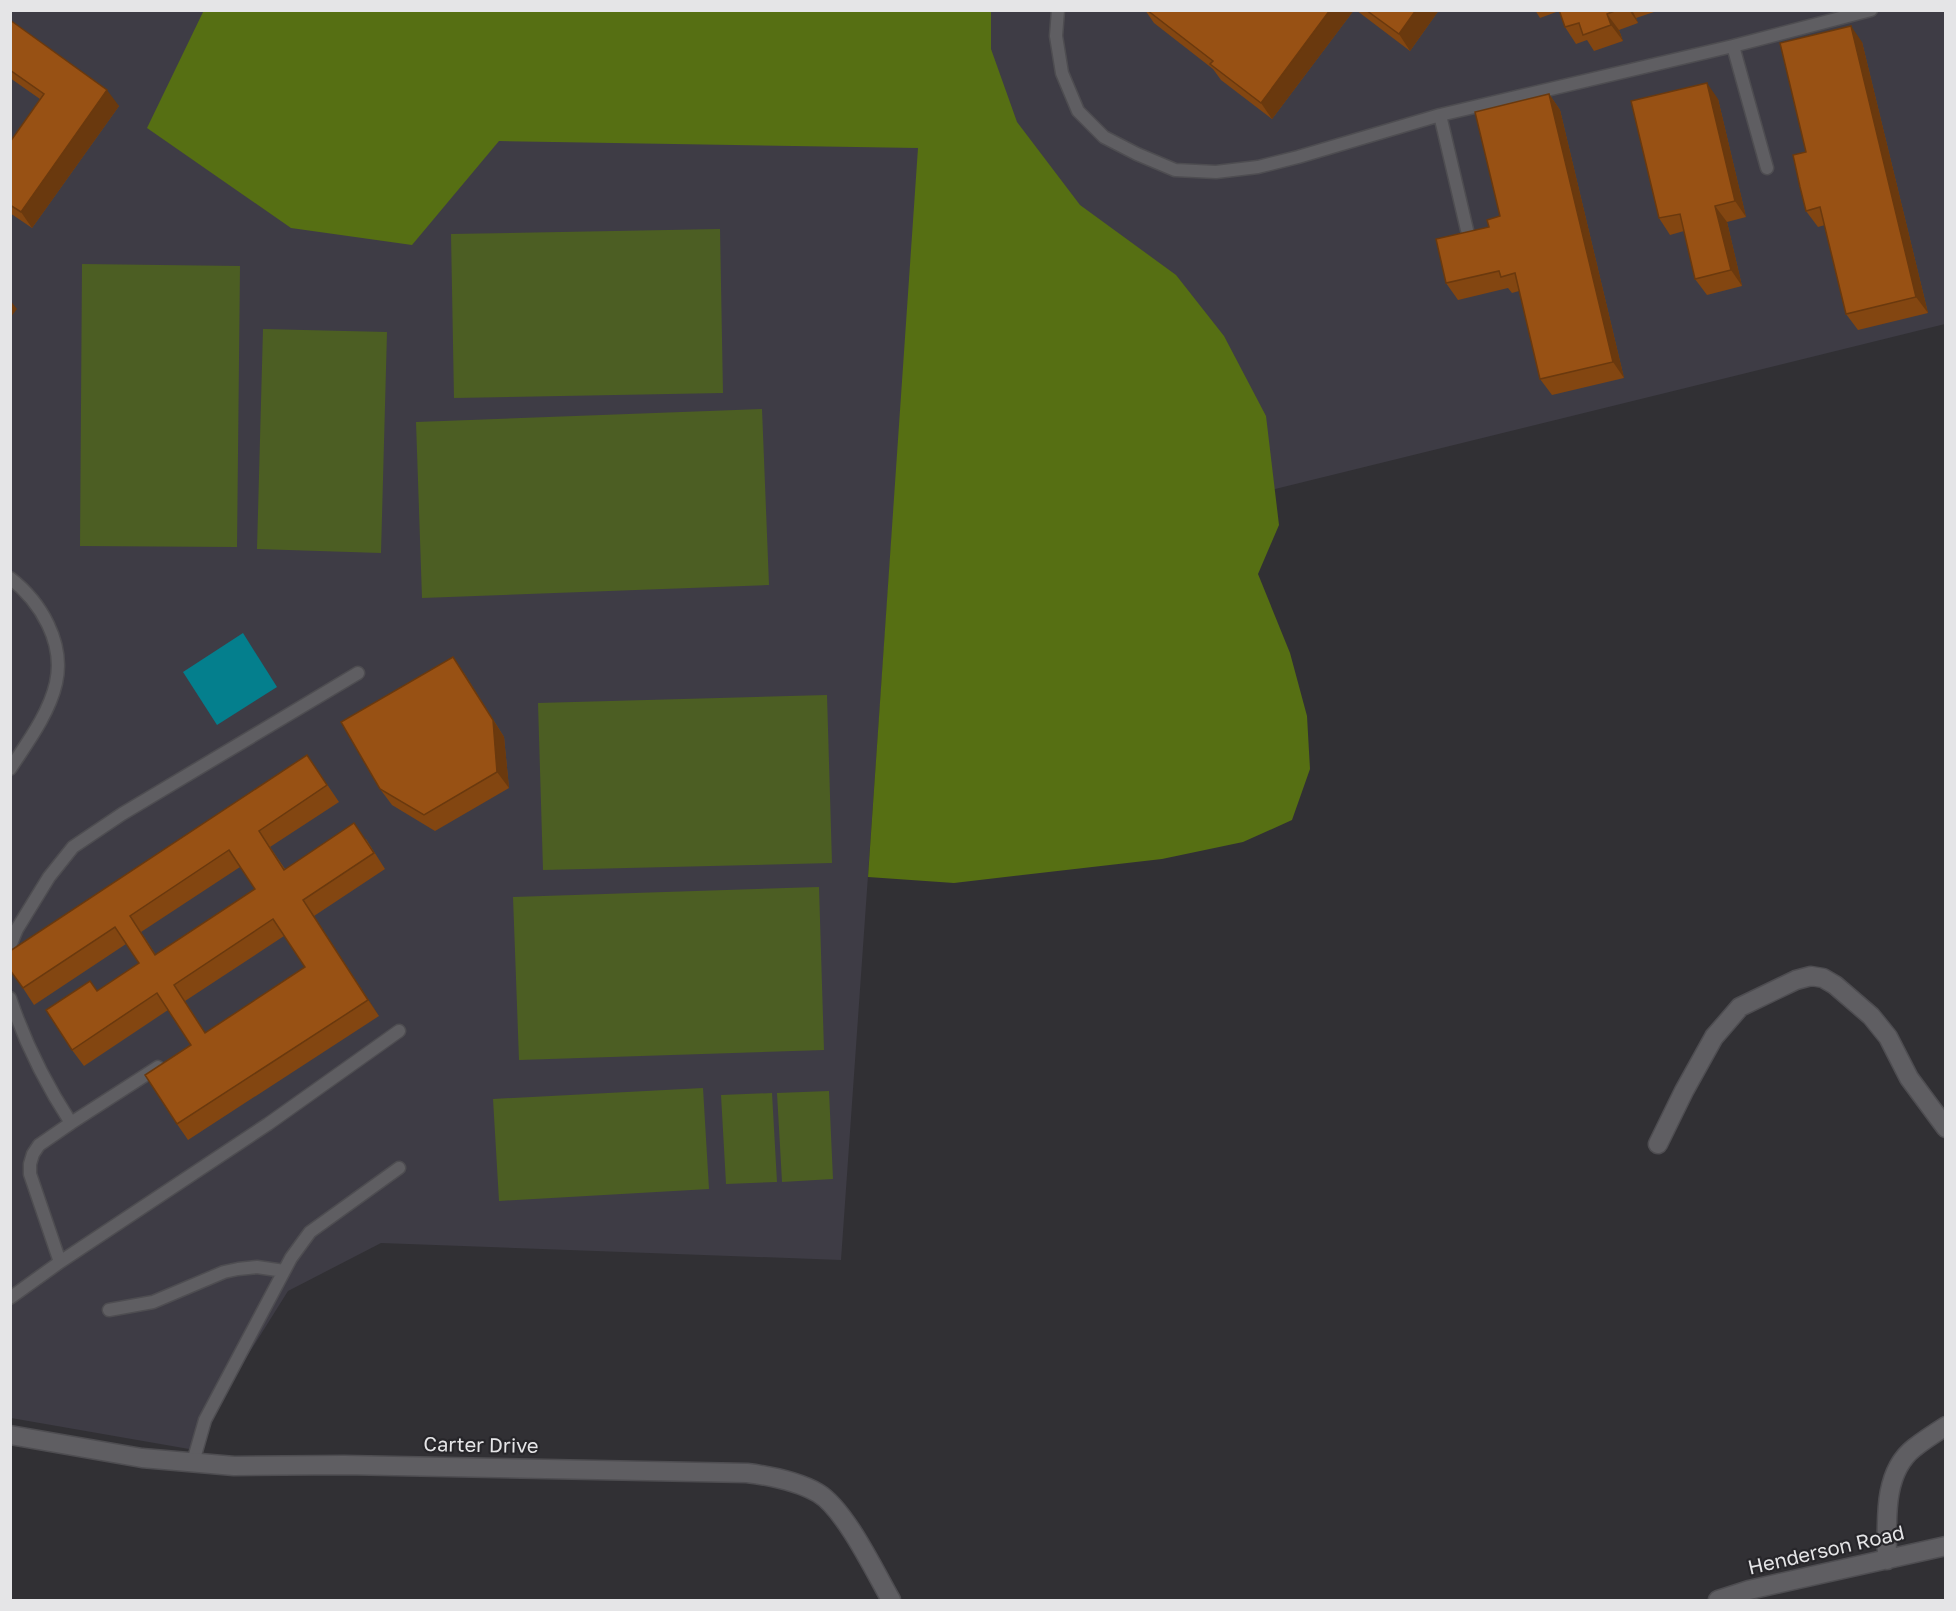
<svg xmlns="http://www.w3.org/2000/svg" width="1956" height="1611" viewBox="0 0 1956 1611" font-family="'Golos Text',sans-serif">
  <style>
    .built { fill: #3e3c45 }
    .green { fill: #4c5e23 }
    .forest { fill: #566f13 }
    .water { fill: #047f8d }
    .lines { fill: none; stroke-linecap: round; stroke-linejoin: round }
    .lane-casing { stroke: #4e4d51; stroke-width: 15 }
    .street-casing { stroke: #4e4d51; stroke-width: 21 }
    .lane { stroke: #5f5e62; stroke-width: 12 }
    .street { stroke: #5f5e62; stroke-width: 18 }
    .wall { fill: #834611; fill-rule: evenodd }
    .shaded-wall { fill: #6a390e }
    .building { fill: #985114; stroke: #6a390e; stroke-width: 1.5; fill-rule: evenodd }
    .labels { text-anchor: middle; stroke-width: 4.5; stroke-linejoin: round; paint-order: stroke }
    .street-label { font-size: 20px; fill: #e5e5e7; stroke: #27262a }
  </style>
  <rect width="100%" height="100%" fill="#313034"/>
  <path class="built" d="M10,11h1935v313l-889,219 -164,-9 -51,726 -460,-17 -93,48 -99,158 -178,-31z"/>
  <path class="green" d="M720,229l3,164 -269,5 -3,-164z
    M82,264l158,2 -3,281 -157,-1z
    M263,329l124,3 -6,221 -124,-4z
    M762,409l7,176 -347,13 -6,-176z
    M827,695l5,168 -289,7 -5,-167z
    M819,887l5,163 -305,10 -6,-163z
    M703,1088l6,101 -210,12 -6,-102z
    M829,1091l4,88 -51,3 -5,-89z
    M772,1093l5,89 -51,2 -5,-89z"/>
  <path class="forest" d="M204,10l787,1v38l26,73 63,83 96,70 48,61 42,80 13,109 -21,49 32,79 17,63 3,53 -18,51 -49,22 -81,17 -208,24 -86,-6 50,-729 -419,-7 -87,104 -121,-17 -144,-100z"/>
  <path class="water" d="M243,633l34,54 -60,38 -34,-53z"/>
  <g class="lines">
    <g class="lane-casing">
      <path id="lane" d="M1058,10l-2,26 6,37 16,38 26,26 33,17 38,16 41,2 42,-5 40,-10 142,-42 293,-69 138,-36
        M1733,46l34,122
        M1440,115l27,115
        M10,578c31,24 55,65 46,105 -7,31 -29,60 -46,86
        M10,946l7,-17 32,-52 24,-30 49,-33 236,-141
        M10,998c15,45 35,85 61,125
        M60,1262l-30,-88v-10l3,-10 6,-9 32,-22 87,-56
        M10,1298l50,-36 208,-138 131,-93
        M109,1310l44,-8 71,-30 14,-3 19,-2 27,4
        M193,1462l12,-42 86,-162 19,-26 89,-64"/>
    </g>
    <g class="street-casing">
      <path id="street" d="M1658,1144l26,-53 30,-54 26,-30 56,-27 15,-4 12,2 12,7 36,31 17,21 21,41 37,50
        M10,1435l132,23 92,8 110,-1 403,8c24,3 50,8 71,20 27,16 57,79 73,107
        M1887,1560c0,-37 -5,-87 27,-112 10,-8 21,-15 32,-22
        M1718,1600l31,-10 197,-44"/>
    </g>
    <use href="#lane" class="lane"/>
    <use href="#street" class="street"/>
  </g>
  <path class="wall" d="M1145,10h209l-82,109 -51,-39 -8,-11 -59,-46z
    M1356,10h83l-29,41z
    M1535,10h125l-24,8 2,5 -19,7 4,11 -29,10 -7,-11 -11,4 -11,-17 -6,-16 -19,7z
    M10,20l109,86 -87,122 -22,-15v-71l30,-43 -30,-21z
    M1862,42l66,271 -70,17 -12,-16 -21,-89 -7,2 -12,-16v-59z
    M1549,94l11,16 64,268 -72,17 -12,-16 -21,-88 -7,2 -4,-5 -50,12 -12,-17 43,-56 11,-11z
    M1718,99l28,118 -19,5 15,64 -35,9 -12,-16 -11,-48 -14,4 -11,-17z
    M464,673l40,64 5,51 -74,43 -43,-26 -12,-16z
    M318,771l21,31 -69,45 15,22 81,-30 19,30 -71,47 65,100 -191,124 -11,-16 14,-79 -23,-35 -84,56 -12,-16 25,-59 42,-28 -13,-19 -92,61 -11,-17zM240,867l15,22 -99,66 -15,-23zM284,936l21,31 -100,66 -20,-32z"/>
  <path class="shaded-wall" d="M1330,10h24l-82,109 -11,-16z
    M1416,10h23l-29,41 -11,-17z
    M1629,10h3l4,8 2,5z
    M1607,14l12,16 4,11 -12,-16z
    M1851,26l11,16 66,271 -12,-16z
    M1707,83l11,16 28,118 -11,-16z
    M107,90l12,16 -87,122 -11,-16z
    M1549,94l11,16 64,268 -11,-16z
    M1715,206l12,16 15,64 -11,-16z
    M10,300l7,9 -7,9z
    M453,657l51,80 5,51 -12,-16z
    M303,900l11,16 65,100 -11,-16z"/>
  <path class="building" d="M1147,10h183l-69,93 -51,-39 3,-3z
    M1366,10h50l-17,24z
    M1559,10h58l-10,4 4,11 -28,10 -4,-12 -14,4z
    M10,20l97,70 -86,122 -11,-7v-63l34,-48 -34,-24z
    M1851,26l65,271 -70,17 -26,-107 -14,4 -6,-24 -7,-32 13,-3 -26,-109z
    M1707,83l28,118 -20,5 16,64 -36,9 -15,-65 -21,4 -28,-117z
    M1549,94l64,268 -73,17 -25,-106 -14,4 -2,-6 -53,12 -10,-44 53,-12 -2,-7 13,-4 -25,-104z
    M453,657l40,63 4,52 -73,43 -44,-26 -39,-67z
    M307,755l20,30 -68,46 25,39 70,-47 20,30 -71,47 65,100 -191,124 -32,-49 46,-30 -34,-52 -85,57 -26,-40 44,-29 7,10 42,-28 -24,-36 -92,61 -13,-18v-19zM229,850l26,39 -100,66 -25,-39zM273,919l32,48 -100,66 -31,-48z"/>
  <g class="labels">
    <g class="street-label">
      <text transform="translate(481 1445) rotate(1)" y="7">Carter Drive</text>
      <text transform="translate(1826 1550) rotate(-13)" y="7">Henderson Road</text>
    </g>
  </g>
  <rect width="1956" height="1611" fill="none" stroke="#e5e5e7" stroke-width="24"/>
</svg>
